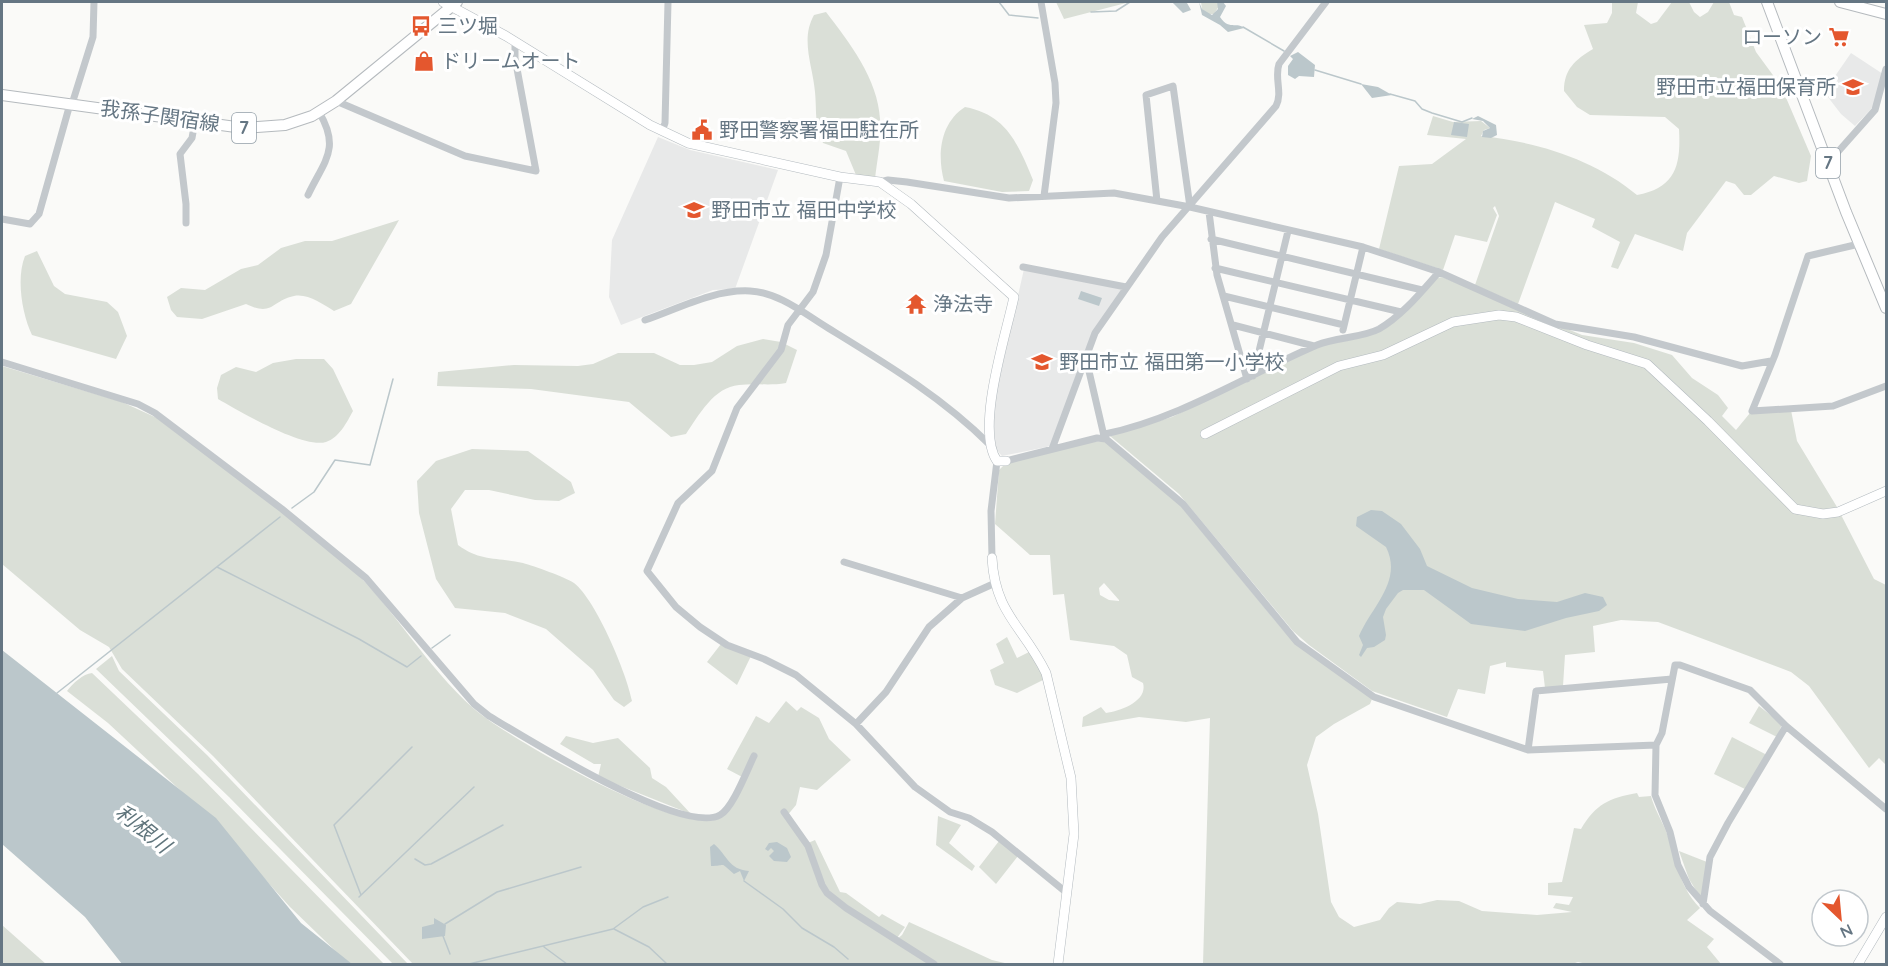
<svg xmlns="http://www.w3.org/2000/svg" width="1888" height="966" viewBox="0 0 1888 966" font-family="Quicksand,'Noto Sans JP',sans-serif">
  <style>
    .built { fill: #e8e9e9 }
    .green { fill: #dadfd7; fill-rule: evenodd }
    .water { fill: #bbc7cb }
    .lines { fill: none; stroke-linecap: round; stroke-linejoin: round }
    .stream { stroke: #bbc7cb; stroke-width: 1.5 }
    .secondary-casing { stroke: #b3babf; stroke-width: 10 }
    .primary-casing { stroke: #b5babe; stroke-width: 12 }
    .street { stroke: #c3c8cc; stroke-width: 7 }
    .secondary { stroke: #fff; stroke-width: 9 }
    .primary { stroke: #fff; stroke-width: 10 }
    .labels { text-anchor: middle; stroke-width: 6; stroke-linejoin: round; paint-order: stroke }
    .shield { fill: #fff; stroke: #939fa8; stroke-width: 1.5 }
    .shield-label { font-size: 18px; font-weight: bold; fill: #657683 }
    .poi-label { font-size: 20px; fill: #657683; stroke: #fff; text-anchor: start }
    .street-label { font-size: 20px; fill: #657683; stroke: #fff }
    .water-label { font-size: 21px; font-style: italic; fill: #60757c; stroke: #fff }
  </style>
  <rect width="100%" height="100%" fill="#fafaf8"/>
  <path class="built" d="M1851,53l32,21 -9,32 -19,20 -14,-12 -17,-22z
    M658,137l32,13 88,20 -43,119 -22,1 -92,35 -12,-28 3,-57z
    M1024,269l98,20 -37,61 -34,96 -49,10 -7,-8 -2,-41z"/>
  <path class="green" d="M1056,2h74l-66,17z
    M1201,2h16l2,4 -5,8h-6l-6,-5z
    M1612,2h26l-2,11 15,11 6,-2 15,-20h17l5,10 6,5 8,-5 6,-10h15l5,13 8,2 14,35 25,34 30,70 -4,25 -8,2 -25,-7 -23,19h-7l-9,-11 -9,-3 -39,52 -4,18 -48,-17 -17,35 -7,-2 9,-25 -28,-15 3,-8 -40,-17 -37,102 -43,-19 24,-69 -4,-10 -2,2 4,7 -10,27 -32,-7 -12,35 -64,-21 20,-83 33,-2 34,-25 -39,-4 6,-19 20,6 28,-1 9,7 -6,2 -3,6c56,6 113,23 156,59 39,-7 44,-30 42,-66l-14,-12 -75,-2 -13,-8 -13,-16c0,-22 11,-31 29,-42l-9,-24 23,-2 5,-10z
    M826,12c23,30 52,67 54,107 2,20 -3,41 -5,60l-19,-4 -10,-24 -23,-8c-9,-23 -6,-28 -8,-51 -2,-26 -15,-52 -1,-77z
    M965,107c42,8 53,37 68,73l-4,11 -27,1 -58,-11c-7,-26 -4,-58 21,-74z
    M399,220l-48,84 -17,7c-11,-7 -27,-18 -40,-15 -23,5 -21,21 -48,8l-44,15 -25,-2 -6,-7 -4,-13 14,-9 24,2 36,-21 17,-4 23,-17 24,-7h27z
    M37,251l17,35 11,8 42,8 11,10 9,24 -11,23 -84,-24c-10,-21 -16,-57 -7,-79z
    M1442,277l140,58 52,8 38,12 20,23 26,17 10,13 -6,8 14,14 14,-17 41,-3 6,31 40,66 37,72 12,6v180l-7,-7 -10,10 -60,-82 -18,-14 -133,-50 -37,-2 -28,6 2,26 -30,3 -2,31 -18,2 -2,-17 -37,-4v-5l-16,4 -5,28 -27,-5 -11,28 -75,-26 -63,-46 -16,-14 -114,-137 -69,-58 62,-19 157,-76 48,-10 60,-53z
    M763,339l18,3 16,8 -11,33c-16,3 -31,0 -47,2 -25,2 -40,30 -53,49l-15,3 -42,-35 -98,-13 -94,-3 1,-14 76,-7 64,1 15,-2 25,-11h36l26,12h14l18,-3 25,-16z
    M296,359h28l9,10 20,42c-6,11 -14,27 -27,31 -23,7 -87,-31 -108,-43l-1,-11 4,-13 15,-8 20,5 17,-9z
    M2,366l120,36 35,16c63,48 133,93 191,147 46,43 78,101 125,143 34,30 203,126 244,111 13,-5 22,-28 29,-40l-19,-10 29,-53 13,7 17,-22 11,10 4,-4 18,11 10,21 22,21 -34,30 -17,-3 -4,18 -10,12 18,25 16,44 111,78h-518l-200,-208 -91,-87 -13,-22 -29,-17 -78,-66z
    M1091,441l16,1 73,63 103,125 89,69 -2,5 -36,20 -18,13 -9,28 11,49 13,88 8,15 15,10 26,-7 9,-12 8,-6 23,2 17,-4 22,1 23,10 55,4 35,-3 -19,-4 3,-5 13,2 4,-8 -25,-2v-12l14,-1 12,-54 7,1c15,-25 28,-31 56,-36l2,4 12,-1c3,12 10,23 15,35 11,28 11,53 34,77l-13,12 27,19 -7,8 14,17h-134l-9,-2 -6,2h-369l7,-246 -24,4 -47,-5 -57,10 1,-10 18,-10 5,6c15,-2 42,-12 37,-30l-11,-6 -5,-22 -13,-9 -44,-6 -6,-46 -11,1 -3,-40h-20l-35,-31 4,-54 6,-6zM1104,583l15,17v1l-10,-1 -9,-5 -1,-7z
    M472,449l56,2 43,31 4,11 -16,8 -24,-1 -46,-10h-24l-14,19 7,36c23,17 39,12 65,18 11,3 42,14 51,20 22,17 53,91 58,118l-8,6 -10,-7 -21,-30 -47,-41 -41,-16 -50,-5 -19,-29 -17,-66 -2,-32 19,-20z
    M1007,637l10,21 12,-6 16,27 -28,14 -22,-8 -5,-15 14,-7 -8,-19z
    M721,644l30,12 -14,29 -30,-23z
    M112,656l7,15 88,84 201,209h-15l-164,-167 -133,-128z
    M92,673l106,101 186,190h-35l-59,-57 -80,-89 -102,-95 -41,-32c6,-8 16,-17 25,-18z
    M1759,706l23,18 -5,13 -28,-14z
    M566,736l27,7 25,-5 32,30 2,10 14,9 25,27 -93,-37 3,-13h-7l-34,-20z
    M1732,737l35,18 -20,35 -33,-16z
    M938,816l23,9 -12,18 26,23 -3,5 -36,-26z
    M815,840l25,52 6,1 33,24 3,-3 23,13 -8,11 -58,-37 -16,-17 -15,-41z
    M999,841l19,15 -22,28 -17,-17z
    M1679,851l28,11 -5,38 -13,-21z
    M909,922l83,38 17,4h-72l-40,-25 5,-4z
    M2,925l44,39h-44z"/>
  <path class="water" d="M1172,2l15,1 4,7 -8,3z
    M1199,2l3,7 10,6 6,-6 -1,-7h6l3,4 -6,11c9,14 17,4 24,11l-16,4 -8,-7 -18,-10z
    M1298,52l17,13 -1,12 -15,-1 -4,3 -7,-4v-9l5,-7 -3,-3z
    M1361,84l17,3 14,8 -20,3z
    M1478,116l18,9 1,10 -6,3 -9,-1 1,-6 7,-3 -7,-7 -11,-2z
    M1454,122l15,2 -2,13 -16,-2z
    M1081,291l21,7 -3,8 -21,-7z
    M1371,510l11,1 19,13 19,25 7,17 45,22 46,11 39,3 28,-9 18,4 4,8 -8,6 -33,7 -41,13 -54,-7 -47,-34h-21l-5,3 -12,16 -3,8 3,18 -1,5 -11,7 -7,1 -6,9 -2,-2 4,-10 -4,-9c13,-30 44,-55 27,-89l-30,-21 1,-9z
    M2,650l214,168 85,105 51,41h-230l-37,-47 -83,-73z
    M777,842l10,6 4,9 -4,5 -13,-1 -5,-5 5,-5 -3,-3 -3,3 -3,-2 4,-6z
    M714,844c14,12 14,25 35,27l-5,10 -4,-10 -6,3c-15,-13 -7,-8 -23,-8l-1,-19z
    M434,918l12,7 -1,11 -23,3v-12l12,-3z"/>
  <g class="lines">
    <path class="stream" d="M999,2l10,13 29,3
      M1091,12l25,-1 14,-9
      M1243,27l41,24
      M1315,70l46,14
      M1390,94l25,7 7,8 10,4 30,9 10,-4
      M292,508l22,-16 21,-32 35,5 23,-86
      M217,567l142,72 48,28 14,-11
      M432,648l18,-13
      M57,693l223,-176
      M415,859l10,6 6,-1 72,-39
      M744,881l39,28 19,19 32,19 14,12
      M361,895l-27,-70 78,-78
      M359,897l115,-110
      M445,924l52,-32 84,-25
      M614,929l35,18 18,17
      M443,936l7,18
      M544,947l23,17
      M469,964l144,-35 30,-22 25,-10"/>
    <g class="secondary-casing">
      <path id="secondary" d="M443,2l63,34 144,89 38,18 152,34 40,5 31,22 103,93c-8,38 -39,132 -17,164h9
        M1205,434l134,-68 44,-11 70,-33 46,-7 17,2 71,28 60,19 61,57 87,88 28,5 15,-2 48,-21
        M992,558c3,56 31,68 54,115l25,105 3,56 -16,130
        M1858,964l28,-47"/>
    </g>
    <g class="primary-casing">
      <path id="primary" d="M1767,2l79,210 40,96
        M1840,2l46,12
        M2,95l241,33 42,-3 27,-9 24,-15 121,-99"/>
    </g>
    <path class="street" d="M1041,2l14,81 1,20 -12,93
      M1883,80l3,-11
      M336,101l129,55 71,15 -21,-113v-16
      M72,104l21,-67 1,-35
      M662,131l3,-8 3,-121
      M1827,158l9,-4 39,-44 8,-30 3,1
      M840,177l-14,78 -13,37 -25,33 -7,25 -44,58 -25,63 -34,32 -31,68 29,36 24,20 27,18 37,14 32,16 60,49 59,63 35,25 19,6 23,14 75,61
      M880,182l8,-2 19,2 102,16 105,-5 76,14 173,40 37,12 39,13 116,52 79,13 108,29 29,-5
      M308,195c16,-34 33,-46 11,-83
      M1157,201l-11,-106 27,-9 17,121
      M1209,212l8,63 30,104
      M2,219l28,5 9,-10 31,-110
      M186,223v-19l-6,-50 12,-16 3,-17
      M1211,239l211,51
      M1859,244l-51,12 -33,99 -23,56 81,-5 53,-20
      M1023,267l103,20
      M1215,268l186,44
      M1224,296l120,29
      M645,320c32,-11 70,-31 105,-29 28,1 55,23 78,37 57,35 114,69 162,117
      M1233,325l81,21
      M1343,330l20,-83
      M1085,354l19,82
      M2,362l136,42 17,9 127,96 84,69 108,126 15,12c37,22 193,120 231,99 13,-7 27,-45 34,-59
      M1253,376l35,-145
      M1105,434c76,-16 142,-59 212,-89 19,-8 45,-7 62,-16 23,-13 43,-38 60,-57
      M1052,449l43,-116 67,-96 114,-131c7,-14 -2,-28 3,-42l47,-62
      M1006,461l91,-23 9,1 77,65 114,138 77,55 154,53 128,-5 -1,50 15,37 8,33 11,22 21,24 70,53
      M992,558l-1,-47 6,-50
      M844,562l118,36
      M856,724l30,-32 43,-65 33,-29 31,-14
      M1656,745l6,-12 13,-68h5l70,25 36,36 100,83
      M1528,750l8,-59 136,-12
      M784,812l24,34 14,39 5,8 19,15 88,56
      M1703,904l7,-47 18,-34 58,-97"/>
    <use href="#secondary" class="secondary"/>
    <use href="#primary" class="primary"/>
  </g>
  <defs>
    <g id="bus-bare" transform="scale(1.62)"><path d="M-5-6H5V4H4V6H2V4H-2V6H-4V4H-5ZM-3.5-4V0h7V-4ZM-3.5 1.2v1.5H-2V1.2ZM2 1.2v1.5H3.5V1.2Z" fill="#e4572e" stroke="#fff" stroke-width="2.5" paint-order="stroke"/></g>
    <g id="supermarket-bare" transform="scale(1.62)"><path d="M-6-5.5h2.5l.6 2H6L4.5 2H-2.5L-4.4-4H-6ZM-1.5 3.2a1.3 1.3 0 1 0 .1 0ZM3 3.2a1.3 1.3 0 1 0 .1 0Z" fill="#e4572e" stroke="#fff" stroke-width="2.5" paint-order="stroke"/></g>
    <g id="shop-bare" transform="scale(1.62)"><path d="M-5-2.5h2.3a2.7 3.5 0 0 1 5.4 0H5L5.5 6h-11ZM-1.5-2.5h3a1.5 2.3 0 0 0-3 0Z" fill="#e4572e" stroke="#fff" stroke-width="2.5" paint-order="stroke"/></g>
    <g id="school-bare" transform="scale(1.62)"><path d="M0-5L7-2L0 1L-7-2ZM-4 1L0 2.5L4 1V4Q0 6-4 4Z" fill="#e4572e" stroke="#fff" stroke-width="2.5" paint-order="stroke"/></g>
    <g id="civic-bare" transform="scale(1.62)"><path d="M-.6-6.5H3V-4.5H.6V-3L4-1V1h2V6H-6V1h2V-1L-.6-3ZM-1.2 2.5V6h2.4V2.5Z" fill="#e4572e" stroke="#fff" stroke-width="2.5" paint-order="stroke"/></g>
    <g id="temple-bare" transform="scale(1.62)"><path d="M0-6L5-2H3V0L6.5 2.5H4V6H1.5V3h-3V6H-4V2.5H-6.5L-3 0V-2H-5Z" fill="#e4572e" stroke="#fff" stroke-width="2.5" paint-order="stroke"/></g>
  </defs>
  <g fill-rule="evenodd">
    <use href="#bus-bare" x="421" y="26"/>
    <use href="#supermarket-bare" x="1839" y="37"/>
    <use href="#shop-bare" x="424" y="61"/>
    <use href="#school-bare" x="1853" y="87"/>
    <use href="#civic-bare" x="702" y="130"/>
    <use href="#school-bare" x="694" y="210"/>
    <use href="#temple-bare" x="916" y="304"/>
    <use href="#school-bare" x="1042" y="362"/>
  </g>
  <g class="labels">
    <g class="shield">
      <rect x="232" y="113" width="24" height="30" rx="4.5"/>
      <rect x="1816" y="148" width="24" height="30" rx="4.5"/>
    </g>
    <g class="shield-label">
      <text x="244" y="134">7</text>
      <text x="1828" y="169">7</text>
    </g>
    <g class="poi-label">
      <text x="438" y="33">三ツ堀</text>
      <text x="1822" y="44" text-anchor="end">ローソン</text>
      <text x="441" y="68">ドリームオート</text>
      <text x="1836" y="94" text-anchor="end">野田市立福田保育所</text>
      <text x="719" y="137">野田警察署福田駐在所</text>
      <text x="711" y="217">野田市立 福田中学校</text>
      <text x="933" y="311">浄法寺</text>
      <text x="1059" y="369">野田市立 福田第一小学校</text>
    </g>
    <g class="street-label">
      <text transform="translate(160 116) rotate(8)" y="7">我孫子関宿線</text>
    </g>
    <g class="water-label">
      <text transform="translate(143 829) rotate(39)" y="7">利根川</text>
    </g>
  </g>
  <rect width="1888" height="966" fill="none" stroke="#657683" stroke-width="6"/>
  <g transform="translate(1840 918) rotate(154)"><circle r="28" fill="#ffffff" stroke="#c1c8cd" stroke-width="1.5"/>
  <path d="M0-4.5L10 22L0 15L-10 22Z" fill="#e4572e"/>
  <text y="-9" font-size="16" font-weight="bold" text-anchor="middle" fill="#657683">N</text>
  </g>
</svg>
